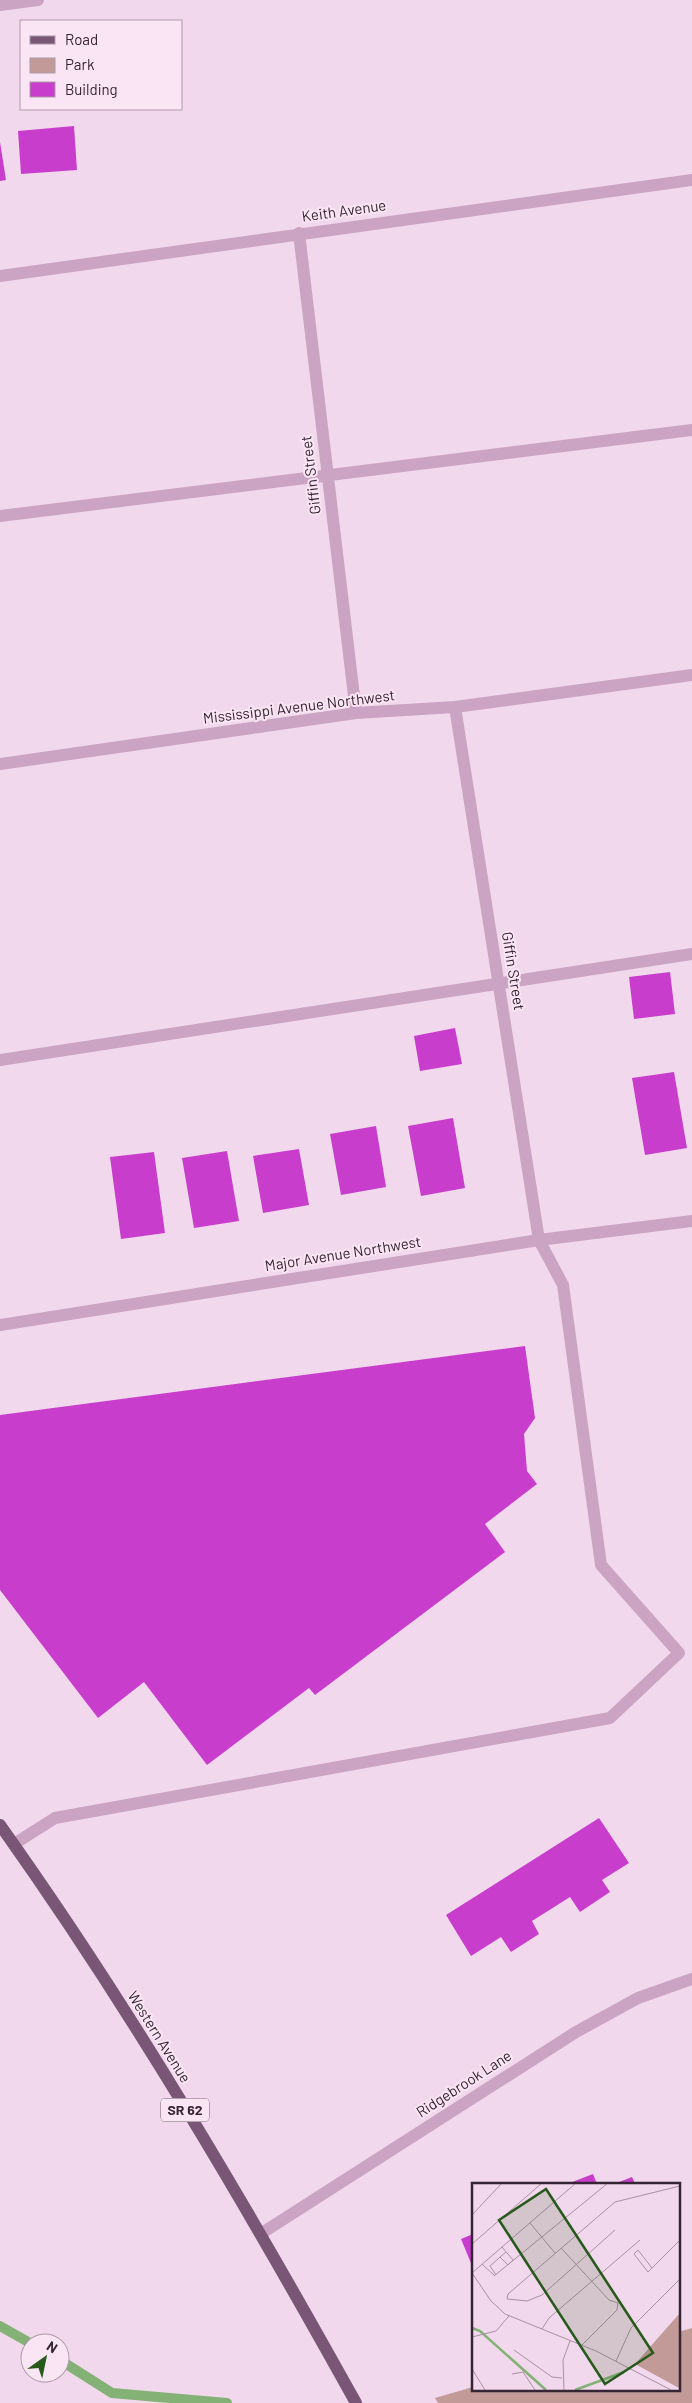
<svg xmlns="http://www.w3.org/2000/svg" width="692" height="2403" viewBox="0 0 692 2403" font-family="Barlow,sans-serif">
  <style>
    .green { fill: #c29b98 }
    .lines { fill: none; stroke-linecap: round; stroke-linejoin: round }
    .stream { stroke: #83b176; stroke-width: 10 }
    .building { fill: #c93dcc }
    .minor { stroke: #cba4c3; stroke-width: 12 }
    .major { stroke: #795676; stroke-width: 12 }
    .labels { text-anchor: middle; stroke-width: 4; stroke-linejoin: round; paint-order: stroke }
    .shield { fill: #fae5f4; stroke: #715f6e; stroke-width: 1 }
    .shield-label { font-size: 14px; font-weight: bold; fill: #362635 }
    .street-label { font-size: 15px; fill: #362635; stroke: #fae5f4 }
    .inset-river { fill: none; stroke: #83b176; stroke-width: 2.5 }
    .inset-road { fill: none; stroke: #a791a3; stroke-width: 1 }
    .view { fill: #26591a; fill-opacity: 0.15; stroke: #26591a; stroke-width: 2.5 }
    .inset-edge { fill: none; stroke: #362635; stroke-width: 2.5 }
  </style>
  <rect width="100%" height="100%" fill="#f2d8ec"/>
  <path class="green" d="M692,2328v75h-254l-3,-5 38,-11v2h205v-57z"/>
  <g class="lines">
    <path class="stream" d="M0,2326l30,17
      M60,2360l52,33 115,10"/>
  </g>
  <path class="building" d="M74,126l3,44 -56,4 -3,-43z
    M0,142l6,38 -6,1z
    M670,972l5,42 -41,5 -5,-42z
    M455,1028l7,36 -42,7 -6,-35z
    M674,1072l13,76 -42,7 -13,-77z
    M453,1118l12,70 -44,8 -13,-70z
    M376,1126l10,61 -45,8 -11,-61z
    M299,1149l10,56 -46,8 -10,-57z
    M227,1151l12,70 -45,7 -12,-70z
    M154,1152l11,81 -44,6 -11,-82z
    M525,1346l10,72 -11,16 3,37 10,13 -52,40 20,28 -190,143 -6,-7 -102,77 -63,-83 -46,36 -98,-128v-175z
    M599,1818l30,45 -27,17 8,12 -30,20 -10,-15 -38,24 7,13 -28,18 -10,-15 -30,19 -25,-41z
    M593,2174l4,10h-30z
    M632,2177l3,7h-21z
    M473,2234v34l-12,-29z"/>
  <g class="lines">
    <path class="minor" d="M0,5l38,-5
      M299,233l57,480
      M0,276l692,-96
      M0,516l692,-86
      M0,764l356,-51 99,-6 237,-32
      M0,1060l692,-106
      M0,1325l539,-85 153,-19
      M14,1844l41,-26 555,-100 69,-65 -78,-88 -38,-280 -24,-45 -84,-533
      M262,2233l314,-201 62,-34 54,-19"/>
    <path class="major" d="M0,1825c131,184 246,380 356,578"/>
  </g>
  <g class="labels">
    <rect class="shield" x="161" y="2098.5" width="48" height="23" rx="4"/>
    <g class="shield-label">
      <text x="185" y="2115">SR 62</text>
    </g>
    <g class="street-label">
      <text transform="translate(344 211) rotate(-8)" y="5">Keith Avenue</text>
      <text transform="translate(311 475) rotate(-97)" y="5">Giffin Street</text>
      <text transform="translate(299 707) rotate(-7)" y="5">Mississippi Avenue Northwest</text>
      <text transform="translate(513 971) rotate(81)" y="5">Giffin Street</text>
      <text transform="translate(343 1254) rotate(-9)" y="5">Major Avenue Northwest</text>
      <text transform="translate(159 2037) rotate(58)" y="5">Western Avenue</text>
      <text transform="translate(464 2084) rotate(-33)" y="5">Ridgebrook Lane</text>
    </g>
  </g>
  <g transform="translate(472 2183)">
    <rect width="208" height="208" fill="#f2d8ec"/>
    <path d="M207,131v74l-44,-24z" fill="#c29b98"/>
    <path class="inset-river" d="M0,145l8,3 66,59M103,207l49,-18"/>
    <path class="inset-road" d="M0,32l30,-32M58,40l25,30M143,47l-73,65 -15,6 -20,-2 1,-5 107,-92 65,-16M0,61l70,-61M30,64l11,13 -5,5 -8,-8 6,-5M89,65l48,52 9,3 -1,7 -35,35M10,81l13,12M180,85l-14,-18 -4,4 14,18 32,-32M0,90l104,-90M0,90l19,28 14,13 91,37 75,39M24,92l-6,-9 10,-9M22,93l114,-93M70,146l7,-11 91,-78M0,154l24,-6 13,-15M42,167l38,27 10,1M144,178l15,-33 49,-49M0,186l13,21M40,191l11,-2 12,18M92,207l-1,-30 7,-19"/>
    <path class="view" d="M74,6l107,164 -48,31 -106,-164z"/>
    <rect width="208" height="208" class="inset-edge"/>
  </g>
  <rect x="20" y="20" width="162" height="90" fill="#fae5f4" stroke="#ac99a8"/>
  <rect x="30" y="36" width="25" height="8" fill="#795676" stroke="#ac99a8"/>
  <text x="65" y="45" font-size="15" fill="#362635">Road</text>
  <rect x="30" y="58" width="25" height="15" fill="#c29b98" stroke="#ac99a8"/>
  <text x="65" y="70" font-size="15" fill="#362635">Park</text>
  <rect x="30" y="82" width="25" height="15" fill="#c93dcc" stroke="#ac99a8"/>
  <text x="65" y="95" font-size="15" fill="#362635">Building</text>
  <g transform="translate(45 2358) rotate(33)"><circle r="24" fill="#fae5f4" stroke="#ac99a8"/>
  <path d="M0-4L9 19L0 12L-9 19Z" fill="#26591a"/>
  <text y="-8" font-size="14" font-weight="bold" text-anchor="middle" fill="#362635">N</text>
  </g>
</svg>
